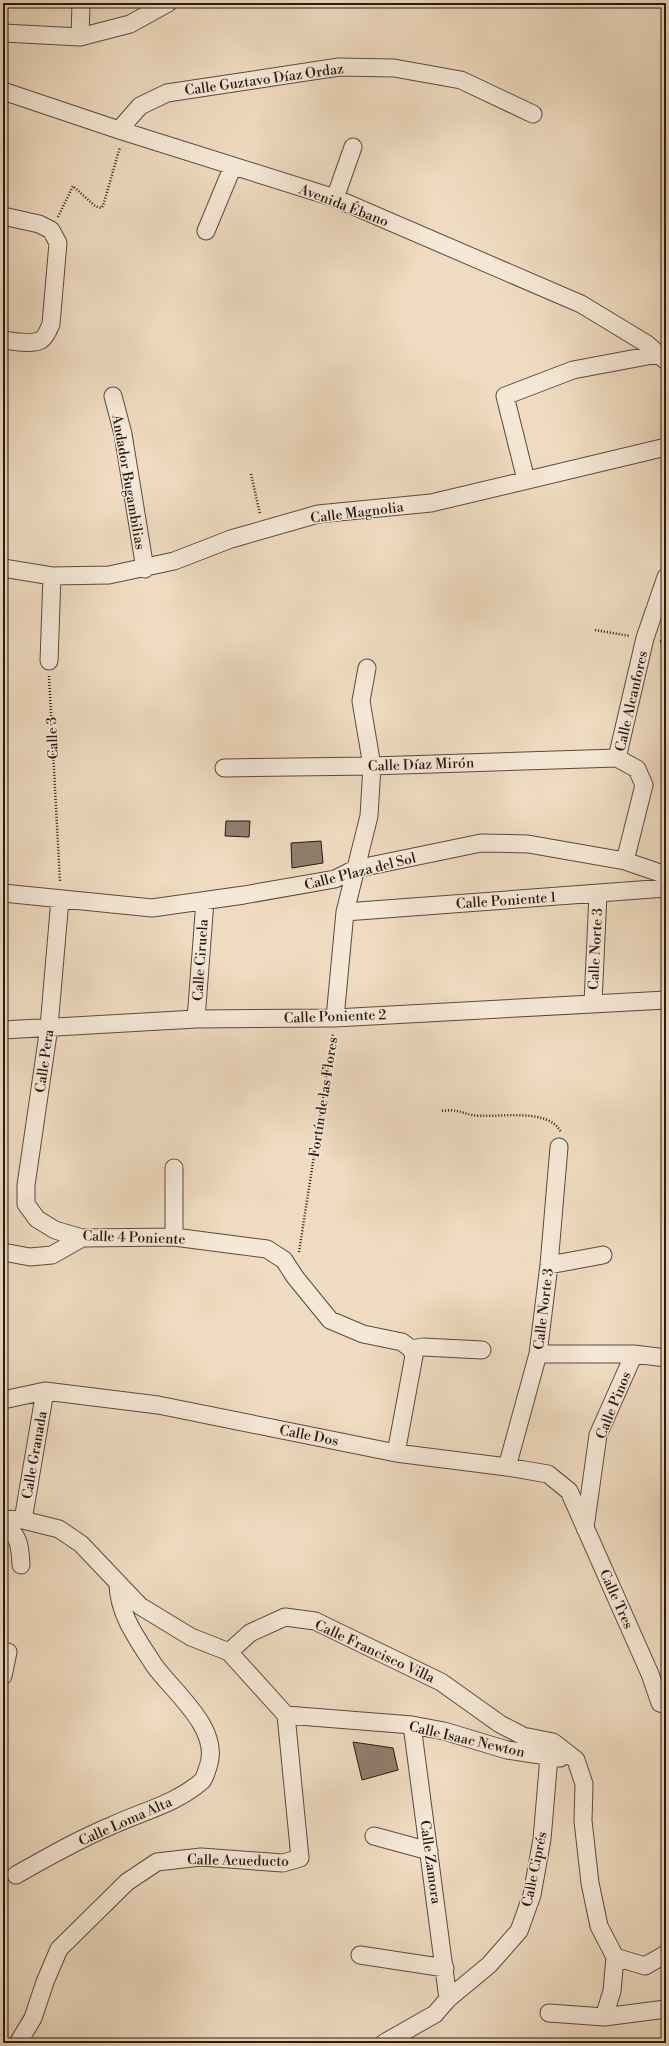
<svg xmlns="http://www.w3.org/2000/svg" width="669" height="2046" viewBox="0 0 669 2046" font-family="'Libre Bodoni',serif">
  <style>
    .building { fill: #907e6d; stroke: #291914 }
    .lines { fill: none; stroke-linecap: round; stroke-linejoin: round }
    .minor-casing { stroke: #5a4a3f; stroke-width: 19 }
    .path { stroke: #291914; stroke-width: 2.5; stroke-dasharray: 1 2; stroke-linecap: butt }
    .minor { stroke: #f5e8d6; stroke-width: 17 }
    .labels { text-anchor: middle; stroke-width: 3; stroke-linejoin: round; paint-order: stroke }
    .street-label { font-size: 14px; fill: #291914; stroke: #f5e8d6 }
  </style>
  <rect width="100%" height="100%" fill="#efdbc0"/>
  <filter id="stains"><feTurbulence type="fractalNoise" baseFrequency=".005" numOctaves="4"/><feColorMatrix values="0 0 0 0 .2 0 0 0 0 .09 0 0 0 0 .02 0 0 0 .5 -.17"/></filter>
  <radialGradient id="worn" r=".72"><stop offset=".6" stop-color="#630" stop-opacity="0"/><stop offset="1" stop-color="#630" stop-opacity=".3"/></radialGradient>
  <path class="building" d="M226,821h24l-1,16 -24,-1z
    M321,841l2,22 -31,5 -1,-25z
    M353,1742l40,6 5,22 -36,10z"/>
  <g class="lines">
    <g class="minor-casing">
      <path id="minor" d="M3,33l77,4 50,-13 38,-21
        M80,37l1,-34
        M3,91l116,39 216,68 246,106 66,40 19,17
        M119,130l21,-24 27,-13 172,-26 55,1 67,12 72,34
        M335,198l18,-51
        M3,216l36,8 12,6 7,13 -7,81c-2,5 -5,13 -10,16 -9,5 -28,1 -38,0
        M206,231l27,-65
        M113,396l10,38 22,135
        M526,480l-21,-84 68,-26 85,-16
        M3,568l49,8 57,-1 65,-14 57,-22 87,-25 113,-11 235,-56
        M49,661l3,-85
        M617,758l28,-120 21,-61
        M617,758l20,11 7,16 -19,76
        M224,768l148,-2 245,-8
        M3,893l149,15 92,-13 91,-16 20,-10 126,-26 47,1 97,17 41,14
        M60,899l-11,128 -23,158v19l11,15 18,11 27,8 92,-1 93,12 17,11 11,17 35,43 33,14 39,8 9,7
        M345,912l321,-24
        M593,1003l5,-109
        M335,1018l10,-106 24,-96 3,-50 -11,-65 6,-33
        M196,1019l9,-118
        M3,1030l193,-11 139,-1 331,-18
        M174,1237v-69
        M3,1252l27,5 22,-2 30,-17
        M549,1265l54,-10
        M411,1349l12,-2 59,3
        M538,1354h96l32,4
        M3,1400l42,-9 113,14 238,48 111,14 41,7 21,17 81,183 10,29 6,2
        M396,1453l18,-97 -3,-7
        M507,1467l31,-113 11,-89 10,-118
        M3,1519l20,1 36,9 22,15 59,62 51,31 38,15 57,63 14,143 -17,5 -82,-6 -44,5 -30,20 -68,67 -14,33 -12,36 -15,25
        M23,1520l22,-129
        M3,1525c17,10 17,22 18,40
        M585,1528l13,-93 36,-81
        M229,1652l21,-19 35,-16 30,4 126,61 59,42 23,12 30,6 23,18 8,24 -1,37 7,62 9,43 16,31
        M3,1676l5,-24
        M286,1715l126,10 32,6 63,19 53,8
        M412,1725l36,274
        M374,1836l55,15
        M16,1875c32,-18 63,-36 97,-50 30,-14 63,-21 89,-44 3,-3 4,-9 6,-14 14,-38 -35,-75 -54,-102 -16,-25 -36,-51 -36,-82
        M360,1955l85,13
        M615,1957l30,9 21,-12
        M549,2013l55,4 62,-8
        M604,2017l8,-26 3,-34
        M384,2043l51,-29 13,-15 41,-34 30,-34 13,-36 10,-56 7,-82"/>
    </g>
    <path class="path" d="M58,217l15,-31 22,20 6,2 2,-2 17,-59
      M251,474l9,40
      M595,630l35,6
      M660,641l6,1
      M49,676l11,206
      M442,1111c15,-2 17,1 30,4 24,4 75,-9 89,17
      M299,1252l34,-218"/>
    <use href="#minor" class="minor"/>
  </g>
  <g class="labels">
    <g class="street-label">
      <text transform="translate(264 79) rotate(-8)" y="5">Calle Guztavo Díaz Ordaz</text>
      <text transform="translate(344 205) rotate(21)" y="5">Avenida Ébano</text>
      <text transform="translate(129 482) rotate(80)" y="5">Andador Bugambilias</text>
      <text transform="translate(357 512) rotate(-7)" y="5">Calle Magnolia</text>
      <text transform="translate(631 701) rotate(-77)" y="5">Calle Alcanfores</text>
      <text transform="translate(52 738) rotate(-93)" y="5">Calle 3</text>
      <text transform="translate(421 764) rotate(-2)" y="5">Calle Díaz Mirón</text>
      <text transform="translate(360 871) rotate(-14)" y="5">Calle Plaza del Sol</text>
      <text transform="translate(506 900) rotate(-4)" y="5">Calle Poniente 1</text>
      <text transform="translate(595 949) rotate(-87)" y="5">Calle Norte 3</text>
      <text transform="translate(200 960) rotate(-86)" y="5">Calle Ciruela</text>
      <text transform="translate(335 1016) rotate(-2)" y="5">Calle Poniente 2</text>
      <text transform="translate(44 1061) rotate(-82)" y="5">Calle Pera</text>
      <text transform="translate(323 1097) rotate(-81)" y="5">Fortín de las Flores</text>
      <text transform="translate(134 1237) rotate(2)" y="5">Calle 4 Poniente</text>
      <text transform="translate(543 1309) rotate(-83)" y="5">Calle Norte 3</text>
      <text transform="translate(613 1405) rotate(-68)" y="5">Calle Pinos</text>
      <text transform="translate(309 1435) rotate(11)" y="5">Calle Dos</text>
      <text transform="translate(34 1455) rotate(-80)" y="5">Calle Granada</text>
      <text transform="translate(617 1599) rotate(66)" y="5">Calle Tres</text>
      <text transform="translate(375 1651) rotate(25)" y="5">Calle Francisco Villa</text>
      <text transform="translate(467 1739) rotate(13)" y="5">Calle Isaac Newton</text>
      <text transform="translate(125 1821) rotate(-24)" y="5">Calle Loma Alta</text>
      <text transform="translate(238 1860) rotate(1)" y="5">Calle Acueducto</text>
      <text transform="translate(431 1862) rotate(82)" y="5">Calle Zamora</text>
      <text transform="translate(534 1869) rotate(-78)" y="5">Calle Ciprés</text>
    </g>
  </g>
  <rect width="669" height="2046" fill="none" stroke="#efdbc0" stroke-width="16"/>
  <rect x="4" y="4" width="661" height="2038" fill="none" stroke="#291914" stroke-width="2"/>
  <rect x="8" y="8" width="653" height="2030" fill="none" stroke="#291914"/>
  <rect width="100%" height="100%" filter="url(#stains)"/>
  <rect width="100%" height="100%" fill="url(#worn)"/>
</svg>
